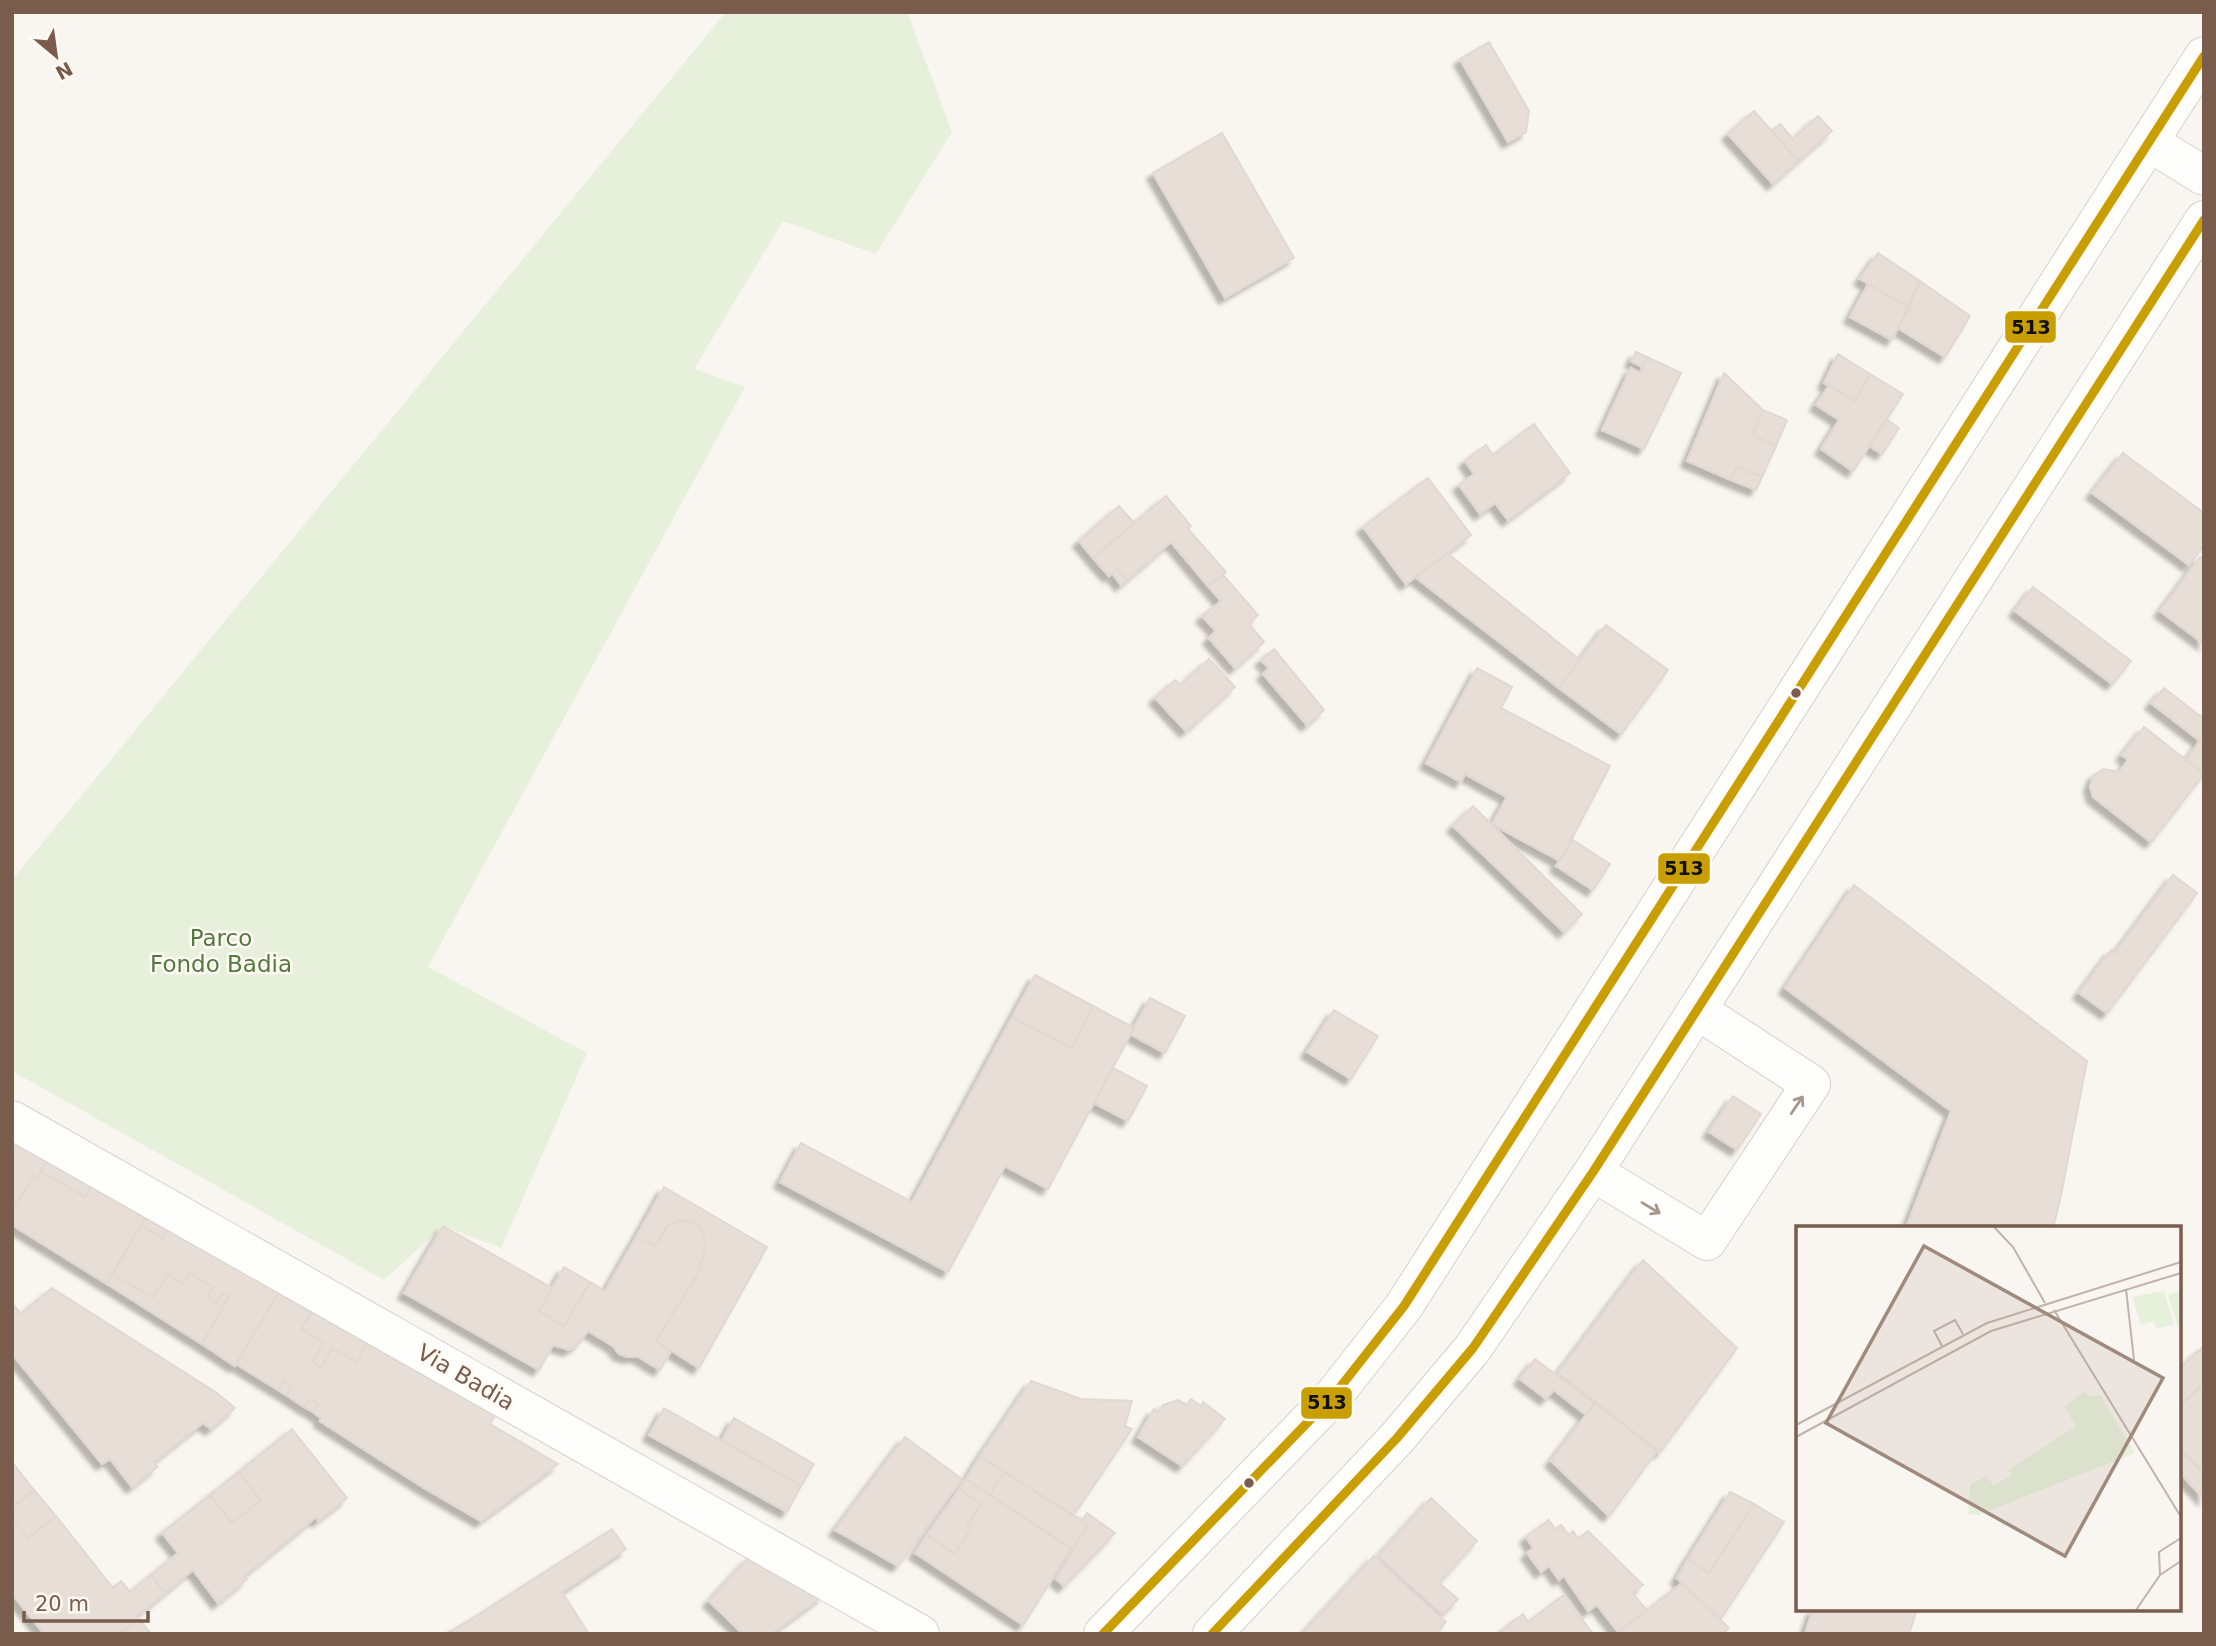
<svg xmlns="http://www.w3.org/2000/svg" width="2216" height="1646" viewBox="0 0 2216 1646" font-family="'DejaVu Sans',sans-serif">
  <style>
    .green { fill: #e7f0db }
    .building { fill: #e6ded7; stroke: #e2d8d2; stroke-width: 2; filter: url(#shadow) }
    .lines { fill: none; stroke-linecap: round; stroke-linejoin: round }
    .minor-casing { stroke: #d7d1cb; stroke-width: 40 }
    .minor { stroke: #fefefd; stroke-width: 38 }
    .bus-1-casing { stroke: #fffaf3; stroke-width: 14 }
    .bus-1 { stroke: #c89e00; stroke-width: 9 }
    .oneway { stroke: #a8958b }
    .bus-dot { fill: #7a5c4d; stroke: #fffaf3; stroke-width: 2.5 }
    .labels { text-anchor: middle; stroke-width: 5; stroke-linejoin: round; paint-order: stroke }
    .park-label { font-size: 23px; fill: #537a41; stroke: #fffaf3 }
    .street-label { font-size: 23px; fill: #7a5c4d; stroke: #fffaf3 }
    .inset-road { fill: none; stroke: #c2b3aa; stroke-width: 2 }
    .view { fill: #9f8a7d; fill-opacity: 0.15; stroke: #9f8a7d; stroke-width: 3.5 }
    .inset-edge { fill: none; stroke: #7a5c4d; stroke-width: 3.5 }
    .line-badge { stroke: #fffaf3; stroke-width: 2.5 }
    .pale-badge-label { font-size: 19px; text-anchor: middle; font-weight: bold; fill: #111 }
  </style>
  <defs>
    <filter id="shadow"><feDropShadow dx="-6" dy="6" stdDeviation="2" flood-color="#0004"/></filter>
  </defs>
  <rect width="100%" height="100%" fill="#f9f5f0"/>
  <path class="green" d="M726,12h181l45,120 -76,122 -93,-33 -89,148 51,18 -317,580 159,86 -86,195 -58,-22 -59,54 -372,-209v-191z"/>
  <path class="building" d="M1489,42l40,69 -3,21 -18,10 -48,-83z
    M1754,111l44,50 -25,23 -45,-50z
    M1818,116l14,15 -34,30 -26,-30 8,-7 13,15z
    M1222,133l72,125 -69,40 -72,-125z
    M1878,253l42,28 -11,27 -49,-29z
    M1920,281l50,35 -25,41 -47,-29z
    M1868,284l41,24 -17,32 -42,-23z
    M1636,352l11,5 -5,10 -11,-6z
    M1838,354l32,20 -15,27 -31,-18z
    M1647,357l34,16 -37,76 -42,-19 29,-62 9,5z
    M1724,373l39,37 -11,25 24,11 -14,31 -25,-10 -6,13 -44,-19z
    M1870,374l33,20 -50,77 -32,-22 18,-29 -23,-15 13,-20 26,16z
    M1763,410l24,10 -11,26 -24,-11z
    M1886,419l13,9 -17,26 -13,-8z
    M1534,424l36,49 -62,47 -13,-17 -15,11 -21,-29 15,-11 -9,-13 21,-16 7,10z
    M2123,453l81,60v32l-15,20 -97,-72z
    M1737,467l25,10 -6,13 -25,-10z
    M1428,478l43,57 -65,49 -43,-57z
    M1166,496l25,30 -3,3 38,43 -18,14 -37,-44 -44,38 -10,-12 -8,8 -16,-18z
    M1119,506l15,17 -41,35 -14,-17z
    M1447,553l133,107 -21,28 -144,-111z
    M2200,557l4,3v84l-44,-33z
    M1117,568l10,12 -6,5 -9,-12z
    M1223,575l35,40 -9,9 15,18 -29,26 -26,-30 7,-7 -14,-15 19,-15 -13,-15z
    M2033,587l98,74 -19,23 -97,-73z
    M1606,625l62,45 -47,64 -62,-46z
    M1274,649l50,61 -17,15 -44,-51 6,-6 -8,-8z
    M1209,659l26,28 -49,44 -31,-33 20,-18 6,5z
    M1477,668l35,19 -11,21 109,58 -50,95 -68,-37 15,-27 -42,-23 -4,8 -35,-19z
    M2164,688l40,31v25l-53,-41z
    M2144,727l60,47 -53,68 -58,-45 -3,-11 4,-11 10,-6 15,3 9,-12 -6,-5z
    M2200,741l4,3v30l-18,-14z
    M1473,806l109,108 -18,18 -111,-106z
    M1573,840l37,24 -17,26 -37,-24z
    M2173,875l24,18 -90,120 -28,-20 32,-43 4,3z
    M1854,885l233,176 -27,139 -7,28h-147l45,-117 -166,-123z
    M1035,975l58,31 -21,42 -60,-31z
    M1150,998l35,18 -20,37 -35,-19z
    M1093,1006l41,22 -86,161 -43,-23 -57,106 -168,-90 21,-39 111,59 100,-185 60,31z
    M1334,1010l44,26 -27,43 -44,-27z
    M1113,1068l34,18 -19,35 -34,-18z
    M1733,1096l28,18 -24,36 -28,-18z
    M12,1139l39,16 -14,23 -3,-2 -22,35z
    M51,1155l43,26 -9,16 -44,-26z
    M41,1171l44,26 9,-16 54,32 -41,71 -95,-59v-14l22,-35 3,2z
    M664,1187l103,60 -68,121 -43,-27 41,-66 8,-25 -1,-13 -5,-10 -10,-6h-10l-11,4 -13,21 -19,-9z
    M148,1213l21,13 -7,12 -21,-13z
    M679,1221h10l10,6 5,10 1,13 -8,25 -41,66 15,10 -11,19 -23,-14 -9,1 -9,-3 -6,-8 -25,-15 -10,13 -9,6 -16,-5 -14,25 -135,-77 39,-67 109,62 -13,23 25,15 26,-44 15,9 31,-54 19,9 13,-21z
    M141,1225l21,13 7,-12 112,62 -46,78 -33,-22 27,-47 -7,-4 -6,10 -9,-5 6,-11 -24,-14 -6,11 -15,-10 -15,24 -41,-24z
    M1643,1260l94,88 -77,104 -102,-79z
    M564,1267l26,15 -26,44 -25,-15z
    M189,1273l24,14 -6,11 9,5 6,-10 7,4 -27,47 -95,-60 5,-10 41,24 15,-24 15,10z
    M52,1288l165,105 18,15 -24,21 -8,-6 -49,39 3,5 -25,20 -22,-28 -8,5 -90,-110v-51l9,11z
    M281,1288l33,20 -13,21 23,13 -12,20 9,6 11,-20 25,14 12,-22 126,75 -5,9 68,40 -77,57 -57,-33 -104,-67 1,-3 -8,-6 5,-8 -8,-5 -6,8 -18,-12 6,-9 -8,-5 -6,9 -42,-26z
    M314,1308l55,32 -12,22 -25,-14 -11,20 -9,-6 12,-20 -23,-13z
    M2204,1346v37l-25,24v-38z
    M1535,1359l60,45 -9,11 -32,-25 -8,9 -26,-20z
    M284,1381l8,5 -6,9 -8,-5z
    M1031,1381l50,18 51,2 -7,25 7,3 -59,87 -93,-60z
    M2204,1383v91l-25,-27v-40z
    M310,1399l8,5 -5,8 -9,-5z
    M1191,1399l10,7 2,-4 22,17 -43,47 -44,-29 16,-28 5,3 4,-7 15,-5 9,5z
    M1595,1403l62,48 -48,65 -58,-55z
    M664,1408l137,78 -14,26 -138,-77z
    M734,1418l80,46 -13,22 -79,-46z
    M292,1429l55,69 -29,23 -2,-4 -72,59 3,3 -29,24 -25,-33 -28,23 -14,-18 27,-22 -16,-20 48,-38 22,28 29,-23 -22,-28z
    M905,1437l57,42 -64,87 -63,-36z
    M2179,1447l25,27v25l-25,-27z
    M980,1456l24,16 -14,23 -24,-16z
    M12,1462l22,28 -22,18z
    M239,1472l22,28 -29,23 -22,-28z
    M1004,1472l84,52 -15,25 -83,-54z
    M966,1479l105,70 -48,76 -108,-72 12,-18 28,19 16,-26 -4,-2 14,-22 -22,-15z
    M959,1489l22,15 -14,22 4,2 -16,26 -28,-19z
    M34,1490l22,26 -28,22 -16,-20v-10z
    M1730,1492l24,12 -45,69 -21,-14z
    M1431,1498l46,43 -38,42 19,16 -15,16 -65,-59z
    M1754,1504l30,18 -64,98 -43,-42 11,-19 21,14z
    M1087,1513l28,20 -51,53 -8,-7 32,-55 -5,-4z
    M56,1516l57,72 8,-7 9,11 21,-17 14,18 -28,23 2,3 -19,15h-76l-32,-40v-76l16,20z
    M1549,1520l6,9 6,-4 8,10 4,-4 5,8 10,-8 55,54 -11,8 15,17 -29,22 -21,-27 -9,6 -24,-35 -5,4 -10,-14 -8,6 -14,-19 6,-5 -7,-11z
    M612,1529l14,20 -64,43 27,42h-144l25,-14z
    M1374,1556l72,66 -11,12h-133z
    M749,1557l74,39 -52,38h-28l-34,-33z
    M1682,1583l47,45 -7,6h-106z
    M1564,1595l29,39h-96l26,-20 5,8z
    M1813,1609h104l-8,25h-104z
    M139,1619l12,15h-31z"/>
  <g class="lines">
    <g class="minor-casing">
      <path id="minor" d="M2149,142l55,34
        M12,1120l908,514
        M1593,1172l114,69 104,-157 -114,-74
        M1103,1634l231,-239 70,-89 800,-1250
        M1212,1634l185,-196 76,-90 120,-176 611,-952"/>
    </g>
    <use href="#minor" class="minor"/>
    <g class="bus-1-casing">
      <path id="bus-1" d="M1103,1634l231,-239 70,-89 800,-1250
        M1212,1634l185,-196 76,-90 120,-176 611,-952"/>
    </g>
    <use href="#bus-1" class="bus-1"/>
  </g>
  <defs><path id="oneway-shaft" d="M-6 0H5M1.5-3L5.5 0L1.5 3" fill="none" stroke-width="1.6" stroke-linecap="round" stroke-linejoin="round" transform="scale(1.75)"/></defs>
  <g class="oneway">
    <use href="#oneway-shaft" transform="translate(1797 1105) rotate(-56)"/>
    <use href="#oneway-shaft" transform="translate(1651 1208) rotate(31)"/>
  </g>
  <g class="bus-dot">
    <circle cx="1796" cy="693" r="6"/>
    <circle cx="1249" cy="1483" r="6"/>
  </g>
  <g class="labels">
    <g class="park-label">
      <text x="221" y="946">Parco<tspan x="221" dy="26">Fondo Badia</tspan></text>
    </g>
    <g class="street-label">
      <text transform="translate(466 1377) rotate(30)" y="8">Via Badia</text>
    </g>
  </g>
  <g transform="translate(1796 1226)">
    <rect width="385" height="385" fill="#f9f5f0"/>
    <path d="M368,65l10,33 -18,5 -2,-8 -13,4 -9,-28zM385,65v36l-3,1 -10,-33zM289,165l5,6 10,-2 35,58 -157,62 -10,-1 2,-29 16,-9 8,9 18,-10 -4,-5 68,-44 -12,-19z" fill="#e7f0db"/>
    <path class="inset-road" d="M198,1l19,20 32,56M330,63l8,71M258,84l127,207M146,120l-8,-15 21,-11 8,14M0,199l191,-102 194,-61M0,211l195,-106 190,-58M385,312l-22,14 1,23 21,-14M340,384l24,-35"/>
    <path class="view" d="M128,20l239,132 -98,178 -239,-133z"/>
    <rect width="385" height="385" class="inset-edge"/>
  </g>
  <g class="line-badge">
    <rect x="2004" y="310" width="53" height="34" rx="7" fill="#c89e00"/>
    <rect x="1657" y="852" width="54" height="33" rx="7" fill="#c89e00"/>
    <rect x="1300" y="1386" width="53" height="34" rx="7" fill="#c89e00"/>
  </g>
  <g class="pale-badge-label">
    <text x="2031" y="334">513</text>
    <text x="1684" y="875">513</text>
    <text x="1327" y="1409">513</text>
  </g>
  <rect width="2216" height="1646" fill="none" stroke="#7a5c4d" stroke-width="28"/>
  <g transform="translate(56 56) rotate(151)" stroke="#fffaf3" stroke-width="5" paint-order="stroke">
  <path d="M0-5L12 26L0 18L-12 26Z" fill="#7a5c4d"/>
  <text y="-10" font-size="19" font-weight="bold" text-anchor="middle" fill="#7a5c4d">N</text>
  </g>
  <path d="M24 1611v10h124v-10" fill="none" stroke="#7a5c4d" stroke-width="3.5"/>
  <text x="35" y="1611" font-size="21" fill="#7a5c4d" stroke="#fffaf3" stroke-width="5" paint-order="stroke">20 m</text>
</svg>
